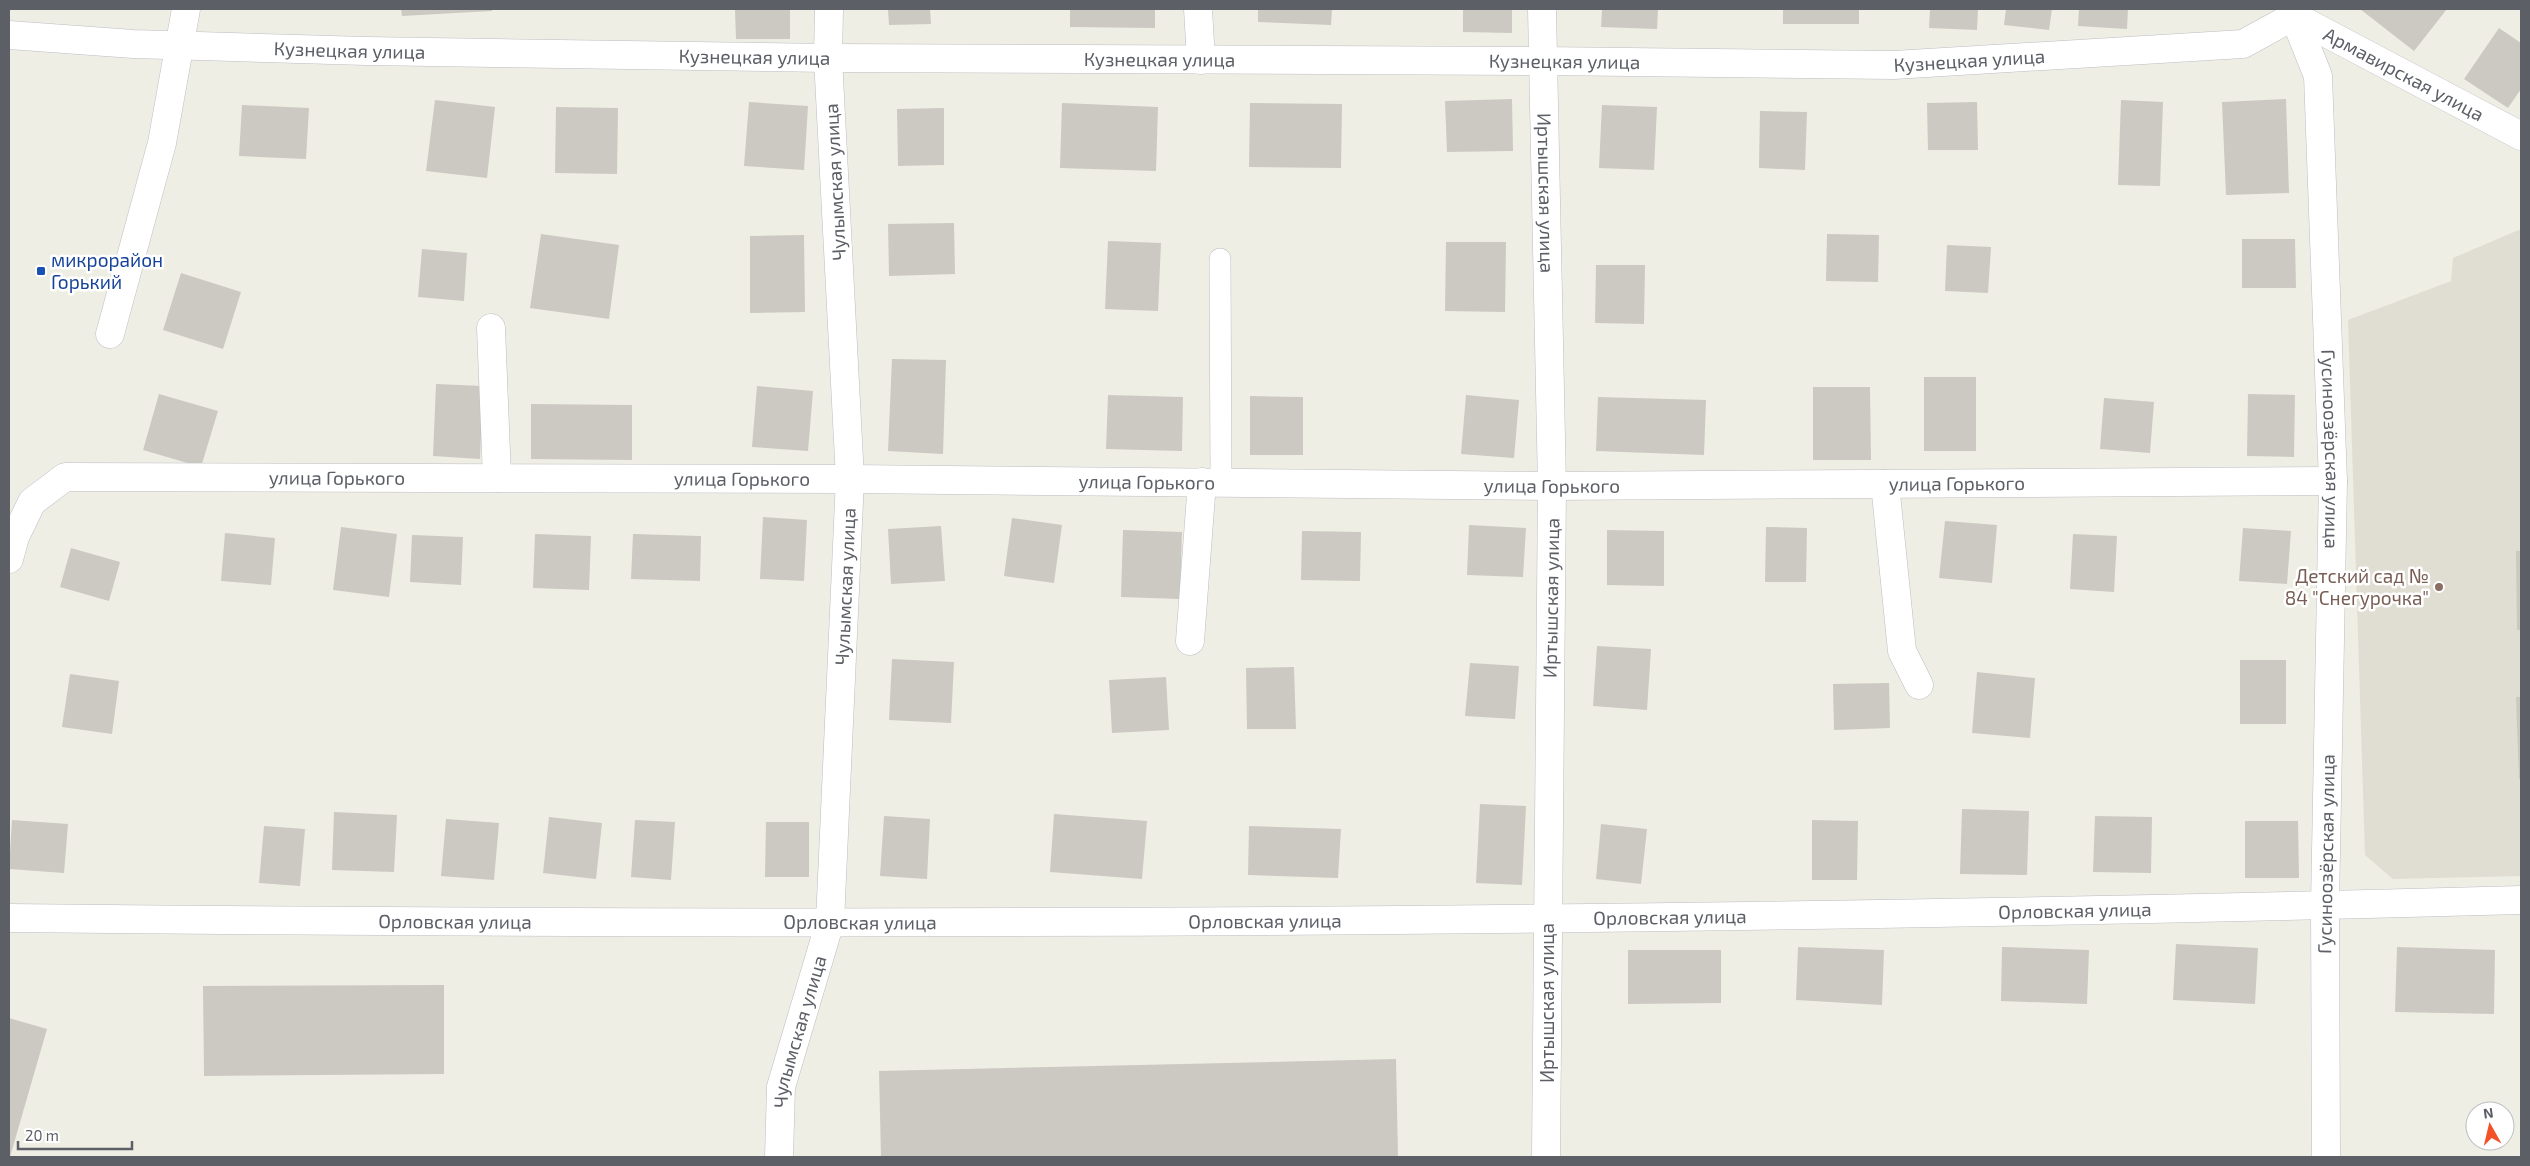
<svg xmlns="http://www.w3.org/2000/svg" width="2530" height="1166" viewBox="0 0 2530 1166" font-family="'Exo 2',sans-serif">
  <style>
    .education { fill: #e0ded3 }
    .building { fill: #cbc9c1 }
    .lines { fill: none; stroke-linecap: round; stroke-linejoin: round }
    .service-casing { stroke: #bcbdc4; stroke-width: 22 }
    .minor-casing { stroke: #bcbdc4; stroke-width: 29 }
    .tertiary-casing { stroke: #bcbdc4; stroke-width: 29 }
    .service { stroke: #fff; stroke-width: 21 }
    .minor { stroke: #fff; stroke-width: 28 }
    .tertiary { stroke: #fff; stroke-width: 28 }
    .transit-dot { fill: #1a4fb4; stroke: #fff; stroke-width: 2 }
    .education-dot { fill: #8d6e63; stroke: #fff; stroke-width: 2 }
    .labels { text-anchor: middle; stroke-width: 5; stroke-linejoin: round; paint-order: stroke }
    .street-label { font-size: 19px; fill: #5c5f66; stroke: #fff }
    .transit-label { font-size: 19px; fill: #164399; stroke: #fff; text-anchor: start }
    .education-label { font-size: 19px; fill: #785e54; stroke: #fff; text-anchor: end }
  </style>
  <rect width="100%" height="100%" fill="#efeee4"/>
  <path class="education" d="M2521,229v647l-128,3 -28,-24 -17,-535 103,-39 2,-23z"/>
  <path class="building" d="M401,9h91v2l-90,5z
    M735,9h55v30h-54z
    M888,9h42l1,15 -42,1z
    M1070,9h85v19l-85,-1z
    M1258,9h74l-1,16 -73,-3z
    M1463,9h49v24l-49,-1z
    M1602,9h56l-1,20 -56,-2z
    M1783,9h76v15h-76z
    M1930,9h48l-1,21 -48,-2z
    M2006,9h46l-3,21 -45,-5z
    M2079,9h49l-1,20 -49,-3z
    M2360,9h87l-33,42z
    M2499,28l22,15v46l-13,19 -44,-29z
    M1512,99l1,52 -66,1 -2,-51z
    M2286,99l3,94 -63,2 -4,-93z
    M435,100l60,7 -8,71 -61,-7z
    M2121,100l42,2 -3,84 -42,-1z
    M749,102l59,4 -4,64 -60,-4z
    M1977,102l1,48h-50l-1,-47z
    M1062,103l96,4 -2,64 -96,-3z
    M1250,103l92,1 -1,64 -92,-1z
    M242,105l67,3 -3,51 -67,-3z
    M1602,105l55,2 -3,63 -55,-2z
    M556,107l62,1 -1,66 -62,-1z
    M944,108v57l-46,1 -1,-57z
    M1760,111l47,1 -2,58 -46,-2z
    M954,223l1,51 -66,2 -1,-52z
    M541,234l78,11 -10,74 -79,-11z
    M1827,234l52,1 -1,47 -52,-1z
    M804,235l1,77 -55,1v-77z
    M2242,239h53l1,49h-54z
    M1108,241l53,2 -3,68 -53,-2z
    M1446,242h60l-1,70 -60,-1z
    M1947,245l44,2 -3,46 -43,-2z
    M422,249l45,4 -3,48 -46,-4z
    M1596,265h49l-1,59 -49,-1z
    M181,273l60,19 -18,57 -60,-19z
    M892,359l54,1 -3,94 -55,-3z
    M1924,377h52v74h-52z
    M436,384l47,2 -3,73 -47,-3z
    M757,386l56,5 -5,60 -56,-4z
    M1813,387h57l1,73h-58z
    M159,394l59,17 -17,56 -58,-17z
    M2248,394l47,1 -1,62 -47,-1z
    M1108,395l75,2 -1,54 -76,-2z
    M1466,395l53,5 -5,58 -53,-4z
    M1250,396l53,1v58h-53z
    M1598,397l108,3 -2,55 -108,-4z
    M2104,398l50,4 -4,51 -50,-4z
    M531,404l101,1v55l-101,-1z
    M763,517l44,3 -3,61 -44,-2z
    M1012,518l50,7 -8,58 -50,-7z
    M1945,521l52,4 -5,58 -53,-5z
    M1469,525l57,3 -3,49 -56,-2z
    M941,526l4,55 -54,3 -3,-55z
    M341,527l56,7 -8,63 -56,-7z
    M1766,527l41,1 -1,54h-41z
    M2243,528l48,3 -4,53 -48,-3z
    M1123,530l59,2 -2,67 -59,-2z
    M1607,530l57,1v55l-57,-1z
    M1302,531l59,1 -1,49 -59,-1z
    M225,533l50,5 -4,47 -50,-4z
    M535,534l56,2 -2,54 -56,-2z
    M633,534l68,2 -1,45 -69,-2z
    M2073,534l44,2 -3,56 -44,-3z
    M412,535l51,2 -2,48 -51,-3z
    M71,548l49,14 -11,39 -49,-14z
    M2516,551h5v79h-4z
    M1597,646l54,3 -4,61 -54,-4z
    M892,659l62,3 -3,61 -62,-3z
    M2240,660h46v64h-46z
    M1470,663l49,3 -4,53 -50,-3z
    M1294,667l2,62h-49l-1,-61z
    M1977,672l58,6 -5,60 -58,-5z
    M70,674l49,7 -7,53 -50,-7z
    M1166,677l3,53 -57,3 -3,-53z
    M1889,683l1,45 -56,2 -1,-46z
    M2516,697h5v82h-2z
    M1480,804l46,2 -4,79 -46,-2z
    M1962,809l67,2 -2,64 -67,-1z
    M334,812l63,3 -3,57 -62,-2z
    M1054,814l93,7 -5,58 -92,-7z
    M884,816l46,3 -3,60 -47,-3z
    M2095,816l57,1 -1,56 -58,-1z
    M549,817l53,6 -6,56 -53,-6z
    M446,819l53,4 -5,57 -53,-4z
    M12,820l56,4 -4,49 -55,-4z
    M635,820l40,2 -4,58 -40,-3z
    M1812,820l46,1 -1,59h-45z
    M2245,821h53l1,57h-54z
    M766,822h43v55h-44z
    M1601,824l46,5 -6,55 -45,-5z
    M264,826l41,3 -5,57 -41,-3z
    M1249,826l92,3 -3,49 -90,-3z
    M2176,944l82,4 -3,56 -82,-4z
    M1798,947l86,3 -2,55 -86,-5z
    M2002,947l87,3 -2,54 -86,-3z
    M2397,947l98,3 -1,64 -99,-2z
    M1628,950h93v53l-93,1z
    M444,985v89l-240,2 -1,-90z
    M9,1018l38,11 -37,128h-1z
    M1396,1059l2,98h-517l-2,-86z"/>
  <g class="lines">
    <g class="service-casing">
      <path id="service" d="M1220,259l1,223"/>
    </g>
    <g class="minor-casing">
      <g id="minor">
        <path d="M1198,9l3,51"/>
        <path id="s1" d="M1542,9l10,477 -6,671"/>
        <path id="s2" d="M2291,10l3,6 227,120"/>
        <path id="s3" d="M2294,16l24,60 15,405 -8,424 1,252"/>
        <path d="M491,328l6,150"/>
        <path d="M110,334l52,-191 24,-134"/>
        <path d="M1885,484l17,167 17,34"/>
        <path id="s4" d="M9,559l6,-22 17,-35 33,-25 785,2 702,7 781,-5"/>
        <path d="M1190,641l12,-159"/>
        <path id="s5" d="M779,1157l2,-70 49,-165 20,-443 -22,-421 1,-49"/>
      </g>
    </g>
    <g class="tertiary-casing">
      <g id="tertiary">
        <path id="s6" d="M9,35l124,9 233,7 462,7 714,3 352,4 349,-21 51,-28 4,-7"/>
        <path id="s7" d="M9,918c837,9 1675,5 2512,-18"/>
      </g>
    </g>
    <use href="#service" class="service"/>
    <use href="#minor" class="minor"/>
    <use href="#tertiary" class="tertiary"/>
  </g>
  <rect class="transit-dot" x="36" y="266" width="10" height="10" rx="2.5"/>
  <circle class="education-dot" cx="2439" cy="587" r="5"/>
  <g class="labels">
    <g class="street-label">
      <text dy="7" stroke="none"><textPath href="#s6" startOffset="341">Кузнецкая улица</textPath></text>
      <text dy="7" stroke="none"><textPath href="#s6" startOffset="746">Кузнецкая улица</textPath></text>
      <text dy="7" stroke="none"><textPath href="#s6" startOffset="1151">Кузнецкая улица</textPath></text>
      <text dy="7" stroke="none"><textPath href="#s6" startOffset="1961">Кузнецкая улица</textPath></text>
      <text dy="7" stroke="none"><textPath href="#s6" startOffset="1556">Кузнецкая улица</textPath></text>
      <text dy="7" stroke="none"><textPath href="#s2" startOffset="131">Армавирская улица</textPath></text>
      <text transform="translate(835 182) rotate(-93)" y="7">Чулымская улица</text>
      <text dy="7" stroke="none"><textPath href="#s1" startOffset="184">Иртышская улица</textPath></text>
      <text dy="7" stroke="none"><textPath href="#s3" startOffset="438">Гусиноозёрская улица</textPath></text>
      <text dy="7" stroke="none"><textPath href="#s4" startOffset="375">улица Горького</textPath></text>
      <text dy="7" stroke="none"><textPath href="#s4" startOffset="780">улица Горького</textPath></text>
      <text dy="7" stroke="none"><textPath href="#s4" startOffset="1185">улица Горького</textPath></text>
      <text dy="7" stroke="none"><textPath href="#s4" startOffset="1995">улица Горького</textPath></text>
      <text dy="7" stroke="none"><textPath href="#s4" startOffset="1590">улица Горького</textPath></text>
      <text dy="7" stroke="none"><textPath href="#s5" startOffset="578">Чулымская улица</textPath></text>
      <text transform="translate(1551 598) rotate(-89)" y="7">Иртышская улица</text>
      <text transform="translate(2326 854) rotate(-89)" y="7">Гусиноозёрская улица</text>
      <text dy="7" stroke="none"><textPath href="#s7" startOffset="2066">Орловская улица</textPath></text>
      <text dy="7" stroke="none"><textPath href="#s7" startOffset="1661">Орловская улица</textPath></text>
      <text dy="7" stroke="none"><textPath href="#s7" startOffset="1256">Орловская улица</textPath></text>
      <text dy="7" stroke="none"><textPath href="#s7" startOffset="446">Орловская улица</textPath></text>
      <text dy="7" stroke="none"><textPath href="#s7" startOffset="851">Орловская улица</textPath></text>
      <text transform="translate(1547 1003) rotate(-90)" y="7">Иртышская улица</text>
      <text dy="7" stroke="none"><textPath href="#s5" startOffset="128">Чулымская улица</textPath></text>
    </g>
    <g class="transit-label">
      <text x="51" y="267">микрорайон<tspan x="51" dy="22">Горький</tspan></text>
    </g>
    <g class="education-label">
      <text x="2429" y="583">Детский сад №<tspan x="2429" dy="22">84 "Снегурочка"</tspan></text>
    </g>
  </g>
  <rect width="2530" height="1166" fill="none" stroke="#5c5f66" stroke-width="20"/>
  <g transform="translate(2490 1126) rotate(352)"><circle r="24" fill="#ffffff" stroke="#bebfc2"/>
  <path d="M0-4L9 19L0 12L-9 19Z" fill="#f35127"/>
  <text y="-8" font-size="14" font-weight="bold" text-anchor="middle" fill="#5c5f66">N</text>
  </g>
  <path d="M18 1141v8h114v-8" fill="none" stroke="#5c5f66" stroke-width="2.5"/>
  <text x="25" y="1141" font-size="15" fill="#5c5f66" stroke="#ffffff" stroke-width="4" paint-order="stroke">20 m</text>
</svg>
